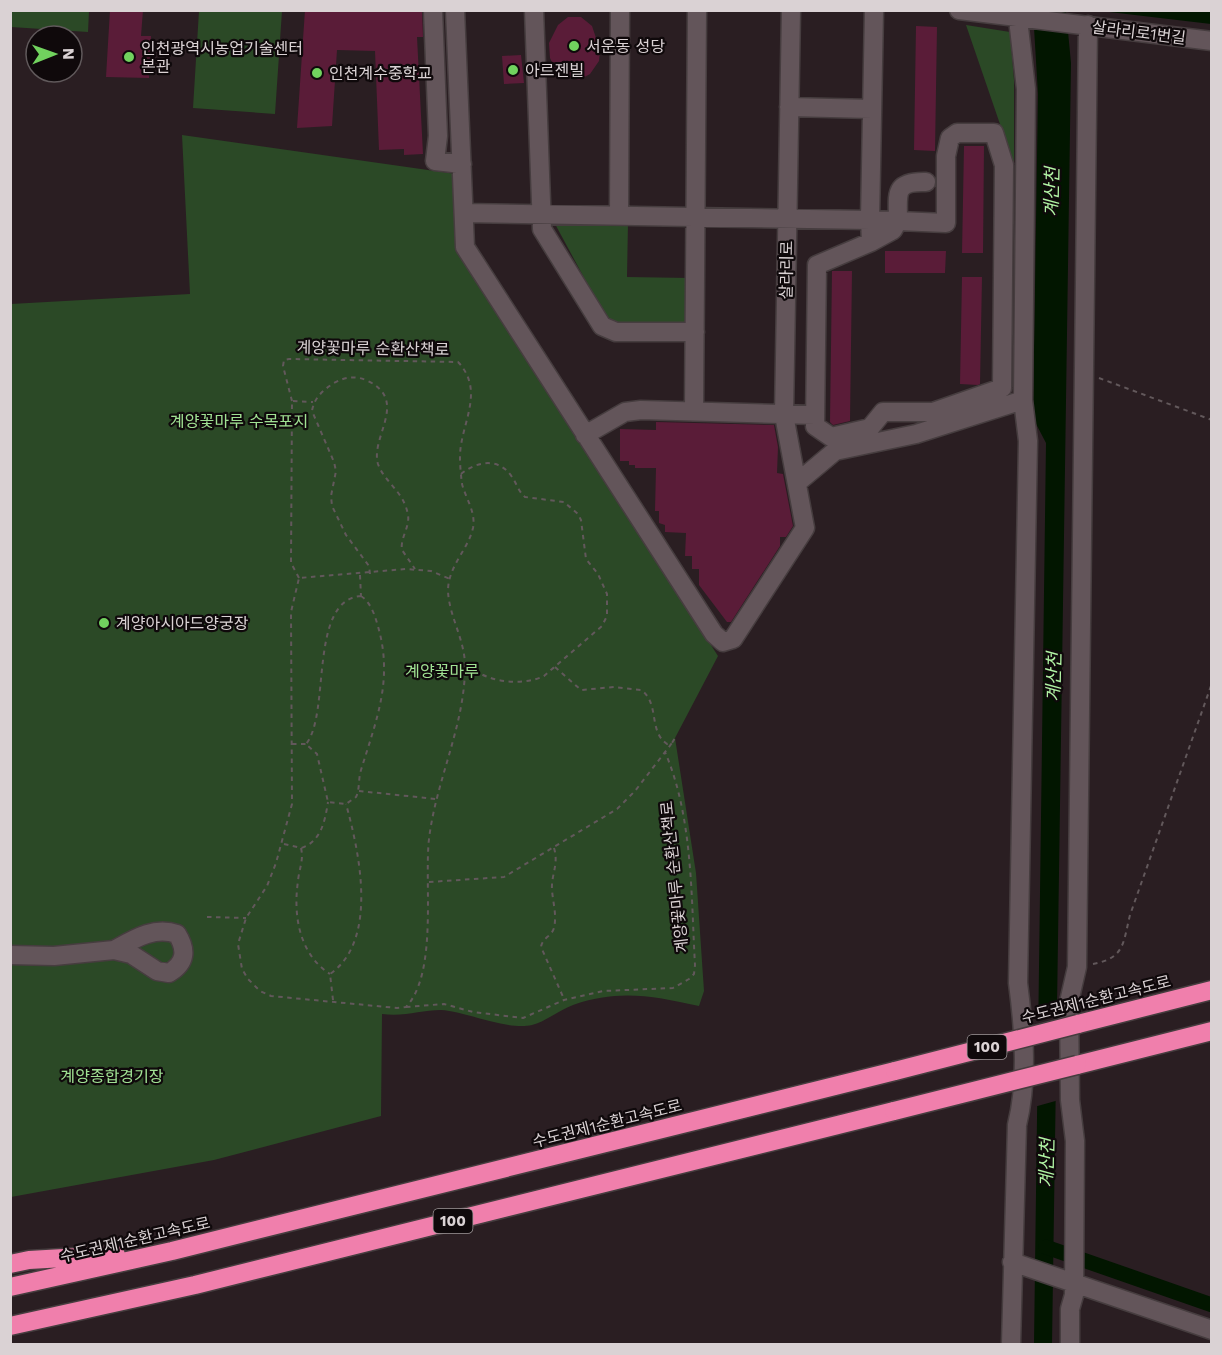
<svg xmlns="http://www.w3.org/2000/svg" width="1222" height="1355" viewBox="0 0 1222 1355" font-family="'Work Sans','Noto Sans KR',sans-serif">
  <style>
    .green { fill: #2b4926 }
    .water { fill: #021600 }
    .pier { fill: #2a1e22 }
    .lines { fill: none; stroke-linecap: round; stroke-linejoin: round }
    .canal { stroke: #021600; stroke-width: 15 }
    .building { fill: #5a1c38 }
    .minor-casing { stroke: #463d3f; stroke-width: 21 }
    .highway-casing { stroke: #463d3f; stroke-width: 21 }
    .path { stroke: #62585b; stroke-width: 2; stroke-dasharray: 4.5 4.5; stroke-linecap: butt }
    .minor { stroke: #63555a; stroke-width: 18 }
    .highway { stroke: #f07fac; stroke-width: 18 }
    .highway-bridge-casing { stroke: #463d3f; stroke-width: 21; stroke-linecap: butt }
    .highway-bridge { stroke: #f07fac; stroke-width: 18 }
    .poi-dot { fill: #71d25e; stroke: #0f090b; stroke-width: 2 }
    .labels { text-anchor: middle; stroke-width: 4.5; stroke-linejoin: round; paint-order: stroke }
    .shield { fill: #0f090b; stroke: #9d9698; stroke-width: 1.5 }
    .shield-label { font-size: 15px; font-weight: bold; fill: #dad2d4 }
    .street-label { font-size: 16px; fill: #dad2d4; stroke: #0f090b }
    .poi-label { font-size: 16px; fill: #dad2d4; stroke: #0f090b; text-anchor: start }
    .park-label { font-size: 16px; fill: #a0e193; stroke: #0f090b }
    .water-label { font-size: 18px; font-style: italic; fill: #b2f5a5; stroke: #0f090b }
  </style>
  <rect width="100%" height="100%" fill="#2a1e22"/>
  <path class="green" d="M11,11h78l-1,21 -77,-5z
    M199,11h83l-7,103 -82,-6z
    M966,25l44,7 4,48v85z
    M182,135l274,39 3,77 259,405 -43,82 21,135 8,118 -5,15c-46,-10 -80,-17 -126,-1 -14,5 -28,17 -41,20 -25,6 -67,-14 -91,-15 -20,0 -36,7 -59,4l-1,102 -167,44 -203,37v-893l179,-10z
    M554,222l74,1 -1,54 63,1 -1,48 -80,-2z"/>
  <path class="water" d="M1033,11h33l5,52 -19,1281h-18l12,-901 -13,-25 5,-324z
    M1101,11h110v13z"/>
  <path class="pier" d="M1060,1001l-1,99 -25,7 2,-99z"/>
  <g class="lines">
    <path class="canal" d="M1046,1247l166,58"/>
  </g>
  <path class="building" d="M110,10h33l-2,26h10l-2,42 -43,-1z
    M305,10h117l1,27h-6l6,117 -19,1v-6l-25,1 -4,-99 -38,-1 -5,76 -35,2z
    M568,17h13l11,9 8,24 -1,11 -9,13 -11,6 -22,-7 -7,-15 -1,-15 9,-18z
    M916,26l21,1 -2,124 -21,-1z
    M521,55l3,28 -20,1 -2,-28z
    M964,146h20l-1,107h-21z
    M885,251h61l-1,22h-60z
    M832,271h20l-2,150 -17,4 -3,-3z
    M962,277h20l-2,107 -2,1 -18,-1z
    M656,422l118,3 4,22 -1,26 6,1 10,52 -7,11h-6v9l-49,76h-4l-28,-37v-16h-7v-13h-7l1,-23 -21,-1v-7l-6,-2v-12h-4l1,-43h-21v-3h-6v-4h-9v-32l36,1z"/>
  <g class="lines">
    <g class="minor-casing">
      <path id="minor" d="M433,10l5,126 -3,25 27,3
        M455,10l10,237 249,387 9,8 10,-3 72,-111 -21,-113 7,-405
        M534,10l8,219 60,97 14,6h79
        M959,10l253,31
        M789,107l83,2
        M464,213l406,7 4,-210
        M619,216l1,-206
        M871,242l22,-12 5,-9 48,2v-67l4,-18 7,-5h37l10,32 -2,223 -69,24h-50l-13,16 -39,9 -16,-11 2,-161 54,-23 -1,-22 28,1c0,-27 -5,-40 28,-39
        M694,411l3,-401
        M585,435l40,-23 16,-2 174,5
        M798,482l37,-31 81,-17 107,-34 3,-311 -8,-70
        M10,955l44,1 60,-6 17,4 26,17 12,2c17,-10 18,-23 8,-39 -23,-8 -43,5 -63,16
        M1012,1262l200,68
        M1011,1344l6,-219c11,-44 7,-96 1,-142l10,-542 -5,-41
        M1070,1344v-35l4,-14 1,-154 -5,-41 -1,-98 8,-35 11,-942"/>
    </g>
    <g class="highway-casing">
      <path id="highway" d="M1078,1024l134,-34
        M1077,1065l135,-34
        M10,1264l19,-4 87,-5
        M10,1287l162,-36 723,-180
        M10,1326l185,-41 699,-174"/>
    </g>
    <path class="path" d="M1099,378l113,42
      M292,401l-9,-35 1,-6 5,-1 169,3c28,30 2,62 2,95 0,9 1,19 2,27 4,15 14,28 11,44 -5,22 -25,38 -25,63 1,25 17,49 17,75 0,60 -29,114 -36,173 -5,44 9,134 -23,168l-9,1 -126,-12 -11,-5 -12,-12 -6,-10 -4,-25 8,-26 21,-32 9,-23 16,-59 -1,-192 8,-34 107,-9 25,2 19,8
      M461,474c16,-13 38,-17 51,3 5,7 6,14 13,20l39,5 14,12 3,6 5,39 12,15 9,20v22l-5,10 -58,50c-23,11 -60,6 -79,-13
      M370,574l-1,-8 -23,-31 -14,-29 -1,-10 5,-25 -2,-9 -22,-51c2,-13 11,-21 22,-28 11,-6 22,-8 34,-2 41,20 2,56 10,83 6,18 26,27 30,51 2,12 -8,23 -6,35l13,19
      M360,575l1,21
      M299,578l-8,-15 1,-162 21,1
      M361,596c9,6 13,17 16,27 17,55 0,95 -16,147 -3,10 -1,19 -5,27l-10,7 -18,-2 -11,-48 -11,-10c25,-30 2,-144 55,-148z
      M555,667l26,23 33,-3 27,3c19,13 7,41 26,54l5,-1 3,-5
      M292,744h14
      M359,791l77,8
      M284,844l17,4c20,-6 24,-27 27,-46
      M301,848c3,12 -2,21 -3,33 -5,34 1,73 32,93
      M554,848c5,16 -3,27 -2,42 1,13 5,25 2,38 -2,8 -12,10 -13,19l23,52
      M429,882l75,-5 113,-68 18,-18 37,-48
      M207,917l39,1
      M1093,964c32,-6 30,-21 37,-49l82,-232
      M333,1000l-3,-26c49,-34 29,-123 16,-170
      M406,1007l38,-3 29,8 50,6 41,-18 39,-9 70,-3 16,-9 5,-5 1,-9c-4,-69 -2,-148 -30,-213"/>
    <use href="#minor" class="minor"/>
    <use href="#highway" class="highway"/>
    <g class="highway-bridge-casing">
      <path id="highway-bridge" d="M895,1071l183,-47
        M894,1111l183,-46"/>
    </g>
    <use href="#highway-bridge" class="highway-bridge"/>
  </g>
  <g class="poi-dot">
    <circle cx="574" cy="46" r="6"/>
    <circle cx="129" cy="57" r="6"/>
    <circle cx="513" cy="70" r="6"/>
    <circle cx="317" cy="73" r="6"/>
    <circle cx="104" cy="623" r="6"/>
  </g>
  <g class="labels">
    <g class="shield">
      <rect x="967.5" y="1035" width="39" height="24" rx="4.5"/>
      <rect x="433.5" y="1209" width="39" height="24" rx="4.5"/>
    </g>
    <g class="shield-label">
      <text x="987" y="1052">100</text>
      <text x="453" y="1226">100</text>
    </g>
    <g class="street-label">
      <text transform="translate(1139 32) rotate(7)" y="6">살라리로1번길</text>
      <text transform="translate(786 270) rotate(-89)" y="6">살라리로</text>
      <text transform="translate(373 348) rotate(1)" y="6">계양꽃마루 순환산책로</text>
      <text transform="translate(674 877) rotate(-96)" y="6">계양꽃마루 순환산책로</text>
      <text transform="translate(1096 999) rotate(-14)" y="6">수도권제1순환고속도로</text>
      <text transform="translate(607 1123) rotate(-14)" y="6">수도권제1순환고속도로</text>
      <text transform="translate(135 1239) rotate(-13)" y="6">수도권제1순환고속도로</text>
    </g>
    <g class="poi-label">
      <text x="586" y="52">서운동 성당</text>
      <text x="141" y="54">인천광역시농업기술센터<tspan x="141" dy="18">본관</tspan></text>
      <text x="525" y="76">아르젠빌</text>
      <text x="329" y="79">인천계수중학교</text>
      <text x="116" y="629">계양아시아드양궁장</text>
    </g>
    <g class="park-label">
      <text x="239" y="427">계양꽃마루 수목포지</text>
      <text x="442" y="677">계양꽃마루</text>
      <text x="112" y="1082">계양종합경기장</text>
    </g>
    <g class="water-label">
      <text transform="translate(1052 192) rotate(-89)" y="6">계산천</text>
      <text transform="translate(1054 677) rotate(-89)" y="6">계산천</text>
      <text transform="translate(1047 1163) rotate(-89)" y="6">계산천</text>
    </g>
  </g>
  <rect width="1222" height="1355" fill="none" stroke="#dad2d4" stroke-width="24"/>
  <g transform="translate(54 54) rotate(89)"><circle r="28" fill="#0f090b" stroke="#60595b" stroke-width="1.5"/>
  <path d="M0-4.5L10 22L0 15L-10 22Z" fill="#71d25e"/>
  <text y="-9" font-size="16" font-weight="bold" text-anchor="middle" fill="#dad2d4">N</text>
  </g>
</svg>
